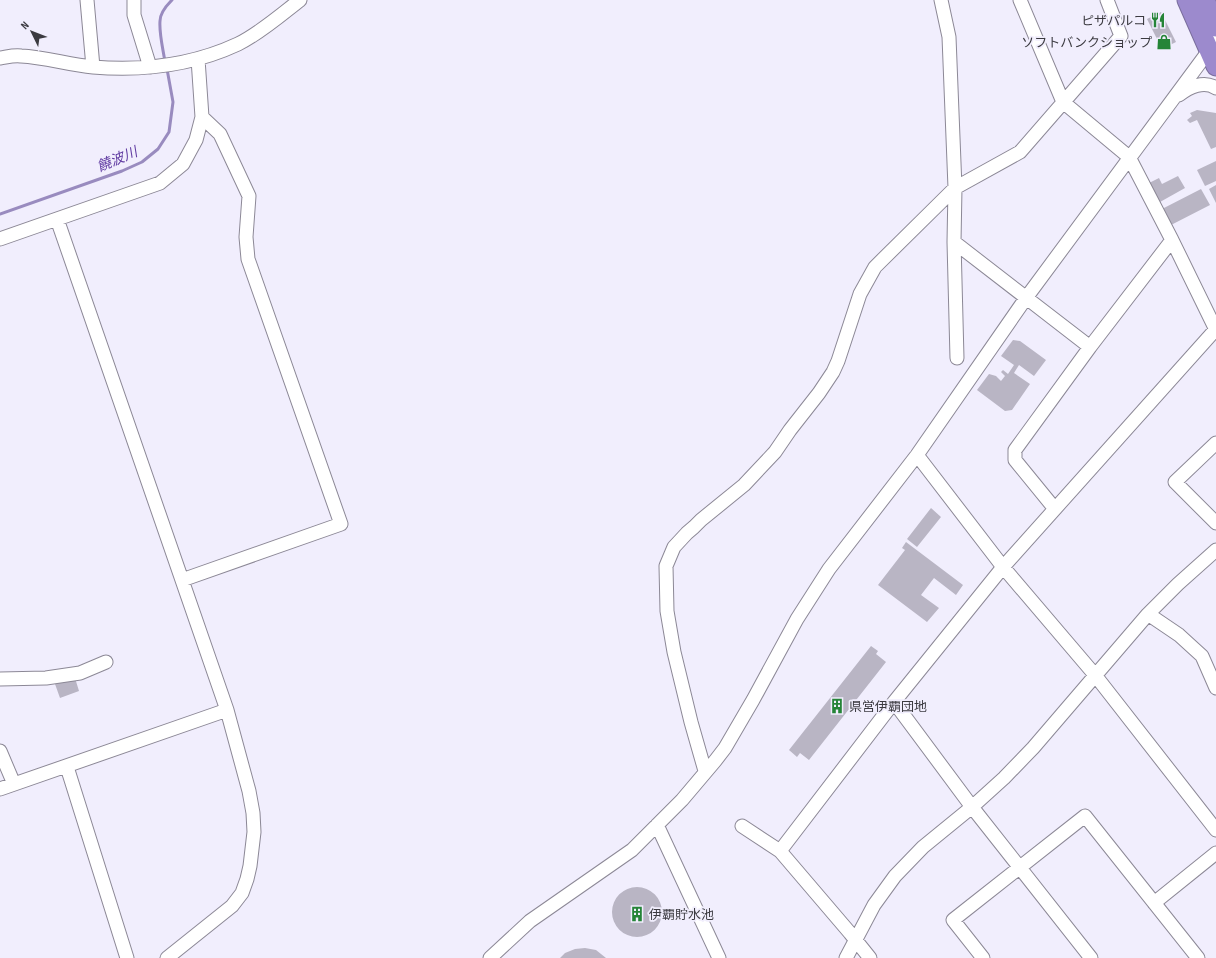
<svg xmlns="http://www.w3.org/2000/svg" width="1216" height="958" viewBox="0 0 1216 958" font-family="'Sofia Sans Condensed','Noto Sans JP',sans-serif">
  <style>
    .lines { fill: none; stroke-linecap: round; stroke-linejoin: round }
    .stream { stroke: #998bbf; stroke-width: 3 }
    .building { fill: #b9b5c4 }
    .minor-casing { stroke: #8c8896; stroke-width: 15 }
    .highway-casing { stroke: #7a6e9c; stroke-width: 21 }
    .minor { stroke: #fff; stroke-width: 13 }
    .highway { stroke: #9c8acd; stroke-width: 19 }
    .labels { text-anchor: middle; stroke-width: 3.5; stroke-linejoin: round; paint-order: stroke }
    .poi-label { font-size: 13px; fill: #3b3a40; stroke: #f1eefd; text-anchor: end }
    .water-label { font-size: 14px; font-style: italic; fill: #613ca2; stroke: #f1eefd }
  </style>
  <rect width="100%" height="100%" fill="#f1eefd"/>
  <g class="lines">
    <path class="stream" d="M165,62c-2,-13 -6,-29 -5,-41 0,-8 7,-16 12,-21
      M0,214l122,-43 20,-9 16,-13 11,-17 4,-30 -6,-33"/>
  </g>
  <path class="building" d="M1161,12l15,30 -14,7 -15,-30z
    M1197,110l19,3v34l-5,2 -14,-29 -7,3 -3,-3 5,-4 -2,-3z
    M1216,161v20l-11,5 -8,-16z
    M1178,176l7,12 -25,14 -11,-19 10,-5 3,6z
    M1216,185v18l-7,-14z
    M1201,189l9,16 -39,20 -9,-16z
    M1013,340l7,1 26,19 -12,16 -15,-11 -5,8 16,11 -18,26 -7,1 -28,-21 12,-16 7,2 5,5 4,-5 -4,-4 2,-2 5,4 6,-9 -13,-9z
    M931,508l10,9 -24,30 -10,-8z
    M906,542l57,43 -7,10 -22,-17 -13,17 18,13 -12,14 -49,-37 27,-35 -3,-2z
    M871,646l7,5 -2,3 10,8 -77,98 -9,-7 -3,4 -8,-7z
    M75,678l4,13 -19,7 -5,-14z
    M612 912a25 25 0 1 1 50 0a25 25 0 1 1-50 0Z
    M585,948l11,2 10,8h-46l5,-5 10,-4z"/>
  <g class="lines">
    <g class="minor-casing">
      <path id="minor" d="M87,0l6,67
        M134,0v15l16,52
        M941,0l8,37 6,151 -1,54 136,105 82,-107
        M1020,0l43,102 66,55 43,83 44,90
        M0,58c7,-1 14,-3 21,-2 24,1 48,9 72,11 49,4 100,-2 145,-23 21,-10 44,-30 62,-44
        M1179,95c10,-8 25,-15 37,-7
        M0,239l160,-56 23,-19 13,-24 6,-23 -4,-58
        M954,242l3,116
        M1216,443l-41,39 41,41
        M917,455l86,112 92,108 121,155
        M1055,509l-40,-49v-10l75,-103
        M182,580l159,-56 -93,-265 -2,-22 3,-41 -29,-62 -18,-17
        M1148,614l31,21 23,21 14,32
        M0,679l46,-1 34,-5 26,-11
        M894,702l78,105 119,151
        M0,751l14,33
        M67,767l60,191
        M705,771l-14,-49 -17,-70 -7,-41 -1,-45 8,-19 13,-14 7,-6 7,-7 43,-35 31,-33 15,-22 29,-37 14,-21 5,-11 22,-67 15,-27 80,-79 65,-36 101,-116 -14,-36
        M0,789l227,-79 -170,-491
        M657,825l62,133
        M742,826l38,25 70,82 20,25
        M780,851l114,-149 109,-135 213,-238
        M1154,903l62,-50
        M167,958l65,-52 10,-13 5,-14 3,-13 4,-34 -1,-19 -4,-22 -22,-81
        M490,958l40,-37 102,-71 50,-50 33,-39 10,-13 28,-48 44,-81 32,-50 88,-114 109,-157 190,-257
        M846,958l28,-53 21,-29 28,-29 49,-40 32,-29 29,-30 115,-134 30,-30 38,-34
        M983,958l-30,-38 132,-104 113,142"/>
    </g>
    <g class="highway-casing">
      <path id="highway" d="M1187,0l29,66
        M1205,0l11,27"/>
    </g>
    <use href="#minor" class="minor"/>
    <use href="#highway" class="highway"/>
  </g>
  <defs>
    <g id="restaurant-bare" transform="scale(1.2)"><path d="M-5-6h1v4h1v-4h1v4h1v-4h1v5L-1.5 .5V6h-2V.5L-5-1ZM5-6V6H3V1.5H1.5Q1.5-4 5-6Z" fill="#258437" stroke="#f1eefd" stroke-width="2.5" paint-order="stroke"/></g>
    <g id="shop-bare" transform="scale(1.2)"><path d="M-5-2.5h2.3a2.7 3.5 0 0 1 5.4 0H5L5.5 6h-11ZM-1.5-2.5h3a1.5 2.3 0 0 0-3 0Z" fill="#258437" stroke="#f1eefd" stroke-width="2.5" paint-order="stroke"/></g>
    <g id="building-bare" transform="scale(1.2)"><path d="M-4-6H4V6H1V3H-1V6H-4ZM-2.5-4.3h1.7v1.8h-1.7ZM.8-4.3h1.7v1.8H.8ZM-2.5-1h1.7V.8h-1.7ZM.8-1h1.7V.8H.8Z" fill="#258437" stroke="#f1eefd" stroke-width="2.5" paint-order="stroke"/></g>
  </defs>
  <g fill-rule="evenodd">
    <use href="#restaurant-bare" x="1158" y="20"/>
    <use href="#shop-bare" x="1164" y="42"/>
    <use href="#building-bare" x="837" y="706"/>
    <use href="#building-bare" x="637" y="914"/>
  </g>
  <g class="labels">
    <g class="poi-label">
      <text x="1146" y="25">ピザパルコ</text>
      <text x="1152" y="47">ソフトバンクショップ</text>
      <text x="849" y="711" text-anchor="start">県営伊覇団地</text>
      <text x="649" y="919" text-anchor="start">伊覇貯水池</text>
    </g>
    <g class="water-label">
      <text transform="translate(117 159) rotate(-23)" y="5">饒波川</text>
    </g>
  </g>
  <g transform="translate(32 32) rotate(313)" stroke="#f1eefd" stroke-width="3" paint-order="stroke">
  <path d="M0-3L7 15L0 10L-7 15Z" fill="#3b3a40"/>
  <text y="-6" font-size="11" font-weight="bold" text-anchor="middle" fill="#3b3a40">N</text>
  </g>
</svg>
